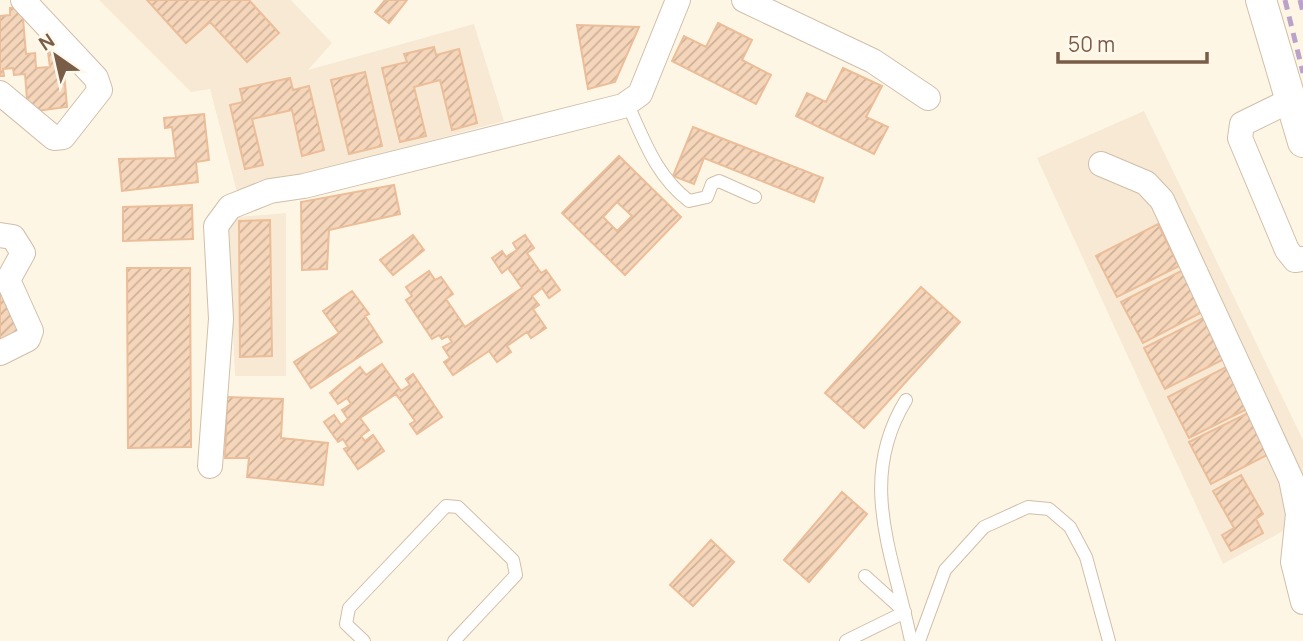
<svg xmlns="http://www.w3.org/2000/svg" width="1303" height="641" viewBox="0 0 1303 641" font-family="Manrope,sans-serif">
  <style>
    .residential { fill: #f7e9d3 }
    .building { fill: url(#building-hatch); stroke: #ebbd99; stroke-width: 2; fill-rule: evenodd }
    .lines { fill: none; stroke-linecap: round; stroke-linejoin: round }
    .service-casing { stroke: #d1bea9; stroke-width: 14 }
    .minor-casing { stroke: #d1bea9; stroke-width: 26 }
    .tertiary-casing { stroke: #d1bea9; stroke-width: 32 }
    .service { stroke: #fff; stroke-width: 12 }
    .minor { stroke: #fff; stroke-width: 24 }
    .tertiary { stroke: #fff; stroke-width: 30 }
    .rail { stroke: #baa2ca; stroke-width: 5; stroke-dasharray: 10 7; stroke-linecap: butt }
  </style>
  <defs>
    <pattern id="building-hatch" width="6" height="6" patternUnits="userSpaceOnUse" patternTransform="scale(1.75)"><rect width="6" height="6" fill="#f6d6ba"/><path d="M-1 1l2-2M0 6l6-6M5 7l2-2" fill="none" stroke="#ccb199"/></pattern>
  </defs>
  <rect width="100%" height="100%" fill="#fef6e5"/>
  <path class="residential" d="M99,0h192l41,43 -24,27 166,-46 30,97 -267,71 -27,-103 -19,3z
    M1144,111l159,329v84l-9,1 -71,39 -186,-406z
    M286,213v163h-51l-7,-158z"/>
  <path class="building" d="M147,0h102l30,33 -32,29 -37,-40 -24,21z
    M385,0h22l-18,23 -14,-11z
    M22,7l4,47 9,-1 1,15 14,-1 -2,-15 14,-2 5,57 -39,5 -3,-38 -11,1 -1,-7 -10,1 1,7h-4v-60l10,-1v-7z
    M718,23l34,17 -10,20 29,15 -15,29 -84,-43 12,-25 22,11z
    M577,25l62,2 -24,55 -27,7z
    M434,47l2,8 23,-6 18,74 -25,7 -12,-50 -26,7 12,49 -26,6 -18,-74 25,-6 -3,-8z
    M843,68l39,18 -16,31 22,10 -14,27 -78,-38 11,-23 19,9z
    M365,72l17,74 -33,8 -18,-74z
    M290,78l3,12 16,-4 15,64 -22,6 -10,-46 -40,9 11,46 -18,4 -15,-64 13,-3 -3,-13z
    M204,114l5,46 -13,2 2,20 -76,9 -3,-32 57,-1 -4,-31 -7,1 -1,-10z
    M693,127l130,51 -9,24 -110,-44 -10,26 -21,-8z
    M619,156l62,61 -56,58 -63,-62zM617,202l15,14 -15,15 -14,-14z
    M394,185l6,29 -71,16 -2,39 -25,1 -1,-68z
    M192,205l1,34 -70,2v-34z
    M270,220l2,136 -32,1 -1,-136z
    M1158,224l21,42 -62,31 -21,-41z
    M413,235l11,15 -31,25 -13,-15z
    M525,235l9,13 -7,5 14,20 5,-3 14,20 -11,8 -7,-10 -10,8 7,9 -6,4 13,19 -15,10 -4,-6 -20,14 4,6 -14,10 -8,-11 -36,24 -9,-13 6,-4 -7,-11 9,-5 -4,-6 -6,3 -3,-4 -7,4 -26,-39 6,-4 -6,-9 23,-16 6,9 6,-3 12,17 -7,5 19,28 57,-39 -14,-20 -6,5 -10,-15 10,-7 4,6 11,-7 -4,-7z
    M127,268h63l1,179 -63,1z
    M1183,270l21,41 -61,32 -22,-41z
    M0,285l26,53 -26,13z
    M921,287l39,35 -96,106 -39,-35z
    M352,291l17,23 -4,2 17,26 -71,46 -17,-26 45,-29 -16,-22z
    M1205,317l21,41 -61,31 -21,-41z
    M382,364l19,27 9,-6 -4,-6 7,-5 29,43 -25,17 -7,-10 5,-3 -19,-27 -36,24 9,12 -8,6 4,5 8,-6 11,16 -26,18 -14,-20 4,-2 -5,-8 -5,3 -14,-20 10,-7 7,10 7,-6 -6,-9 9,-6 -4,-6 -9,6 -8,-11 30,-26 6,8z
    M1228,366l21,42 -60,30 -21,-41z
    M227,397l56,2 -2,39 47,5 -5,42 -76,-8 2,-19h-24z
    M1250,412l21,41 -60,31 -22,-42z
    M1241,475l22,39 -7,5 7,14 -32,18 -9,-16 12,-7 -21,-37z
    M842,492l25,22 -58,68 -25,-22z
    M711,540l23,22 -41,44 -23,-21z"/>
  <g class="lines">
    <g class="service-casing">
      <path id="service" d="M627,103c17,37 29,73 62,98l18,-4 5,-13 7,-3 36,16
        M906,400c-50,81 -12,156 5,241
        M364,641l-18,-17 3,-16 97,-102 12,1 55,53 3,15 -62,66
        M846,641l59,-29 -40,-36
        M919,641l26,-71 39,-43 44,-20 21,2 21,18 16,30 23,84"/>
    </g>
    <g class="minor-casing">
      <path id="minor" d="M744,0l129,61 55,37
        M0,93l54,45 9,-1 37,-47 -4,-12 -73,-78
        M1291,100l-49,24 -2,14 47,112 8,10 8,-1
        M1101,164l45,19 16,17 129,279 7,35 -5,48 10,40
        M0,235l13,2 10,16 -15,27 23,51 -3,8 -28,14
        M210,466l11,-147 -5,-93 14,-19 40,-16 34,-5 319,-80 17,-12 38,-94"/>
    </g>
    <g class="tertiary-casing">
      <path id="tertiary" d="M1261,0l42,142"/>
    </g>
    <use href="#service" class="service"/>
    <use href="#minor" class="minor"/>
    <use href="#tertiary" class="tertiary"/>
    <path class="rail" d="M1285,0l18,73
      M1300,0l3,12"/>
  </g>
  <g transform="translate(56 56) rotate(326)" stroke="#fff9ed" stroke-width="5" paint-order="stroke">
  <path d="M0-5L12 26L0 18L-12 26Z" fill="#7a5d47"/>
  <text y="-10" font-size="19" font-weight="bold" text-anchor="middle" fill="#7a5d47">N</text>
  </g>
  <path d="M1058 52v10h149v-10" fill="none" stroke="#7a5d47" stroke-width="3.5"/>
  <text x="1068" y="52" font-size="21" fill="#7a5d47" stroke="#fff9ed" stroke-width="5" paint-order="stroke">50 m</text>
</svg>
